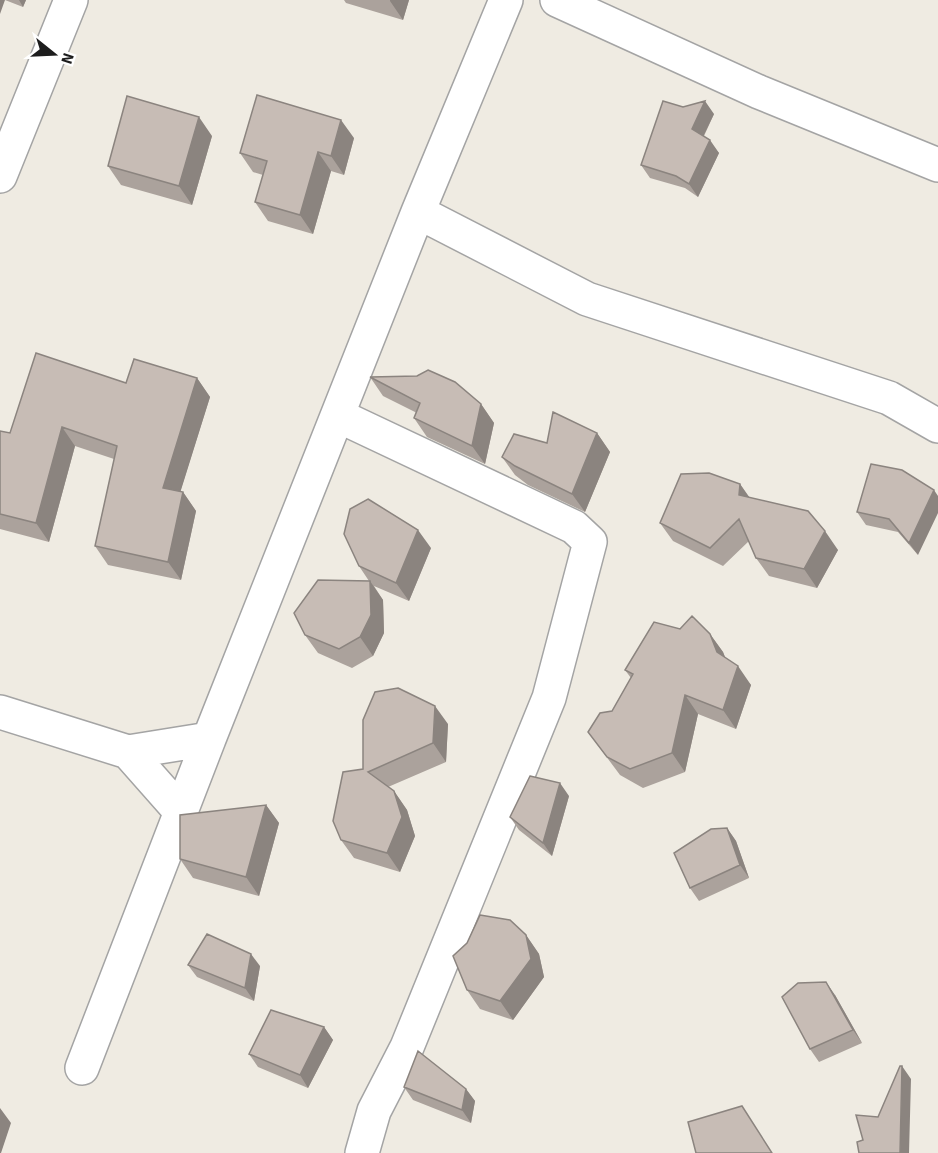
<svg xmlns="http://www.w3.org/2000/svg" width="938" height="1153" viewBox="0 0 938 1153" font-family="'Source Sans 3',sans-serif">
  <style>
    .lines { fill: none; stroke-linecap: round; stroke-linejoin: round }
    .minor-casing { stroke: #a4a4a4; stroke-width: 36 }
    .minor { stroke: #fff; stroke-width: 33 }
    .wall { fill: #aba29c }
    .shaded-wall { fill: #8b847f }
    .building { fill: #c7bcb5; stroke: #8b847f; stroke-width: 1.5 }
  </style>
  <rect width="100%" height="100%" fill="#efebe2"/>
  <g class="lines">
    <g class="minor-casing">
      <path id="minor" d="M557,0l202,92 179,73
        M0,176l71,-176
        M418,212l169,87 302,99 49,28
        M339,416l235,111 16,15 -41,156 -142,349 -33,64 -12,42
        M0,712l128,40 81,-13 209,-527 88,-212
        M128,752l53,60
        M82,1068l127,-329"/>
    </g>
    <use href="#minor" class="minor"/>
  </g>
  <path class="wall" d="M0,0h26l-3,7 -18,-7z
    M344,0h65l-6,20 -57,-17z
    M683,107l31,7 -10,22 15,17 -21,44 -13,-9 -35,-10 -9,-13z
    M212,136l-20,69 -71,-20 -13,-19z
    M354,138l-10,37 -13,-4 -18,63 -45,-13 -13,-19 8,-27 -10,-3 -13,-19z
    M370,377l111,27 13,19 -9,41 -58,-27 -13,-19 3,-5 -34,-17z
    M197,378l13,19 -30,95h3l13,19 -15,69 -73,-15 -13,-19 19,-87 -39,-13 -26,96 -49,-13v-98l10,2 116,-50z
    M597,433l13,19 -25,60 -57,-27 -13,-10 -13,-18 45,-14z
    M871,464l47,91 -20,-23 -32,-7 -9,-13z
    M740,484l10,14 88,52 -21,38 -48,-12 -13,-18 -7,-17 -26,25 -50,-25 -13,-18z
    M431,548l-22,53 -35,-15 9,14 1,33 -11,23 -21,12 -34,-15 -13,-18 64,-54 -10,-15z
    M680,629l30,5 13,18 2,5 26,28 -15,44 -38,-15 -13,58 -42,16 -23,-13 -32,-43 24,-21 19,-33 -6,-8z
    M448,724l-2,38 -58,25 6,4 13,19 8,26 -15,36 -46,-14 -13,-18 22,-71z
    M569,796l-17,60 -33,-26 -9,-13z
    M266,805l13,18 -20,73 -66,-18 -13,-19z
    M727,828l9,13 13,37 -50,23 -9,-13z
    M526,935l13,19 5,23 -31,43 -33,-11 -13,-19z
    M188,965l72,1 -6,35 -57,-24z
    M835,995l27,48 -43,19 -9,-13z
    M324,1027l9,13 -25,48 -50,-21 -9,-13z
    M404,1087l62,2 9,12 -4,22 -58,-23z"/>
  <path class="shaded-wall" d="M0,0h5l-5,14z
    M19,0h7l-3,7z
    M390,0h19l-6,20 -13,-19z
    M705,101l9,13 -13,27 -9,-12z
    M199,117l13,19 -20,69 -13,-19z
    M341,120l13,18 -10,37 -13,-19z
    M710,140l9,13 -21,44 -9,-13z
    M318,152l13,19 -18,63 -13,-19z
    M197,378l13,19 -34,109 -13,-18z
    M481,404l13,19 -9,41 -13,-18z
    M62,427l13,19 -26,96 -13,-19z
    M597,433l13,19 -25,60 -13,-18z
    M740,484l13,19 -14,-8z
    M934,490l4,6v17l-20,42 -9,-12z
    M183,492l13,19 -15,69 -13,-18z
    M418,530l13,18 -22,53 -13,-18z
    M825,531l13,19 -21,38 -13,-19z
    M370,581l13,19 1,33 -11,23 -13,-19z
    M710,634l13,18 7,18 -13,-18z
    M738,666l13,19 -15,44 -13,-19z
    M685,695l13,19 -13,58 -13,-19z
    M435,706l13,18 -2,38 -13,-19z
    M560,783l9,13 -17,60 -9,-13z
    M394,791l13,19 8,26 -15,36 -13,-19z
    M266,805l13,18 -20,73 -13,-19z
    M727,828l9,13 13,37 -9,-13z
    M526,935l13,19 5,23 -31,43 -13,-19z
    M251,954l9,12 -6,35 -9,-13z
    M826,982l9,13 27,48 -9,-13z
    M324,1027l9,13 -25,48 -8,-13z
    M902,1066l9,13 -2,74h-9z
    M466,1089l9,12 -4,22 -9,-13z
    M0,1108l11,15 -10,30h-1z"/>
  <path class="building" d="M257,95l84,25 -10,36 -13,-4 -18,63 -45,-13 12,-41 -27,-8z
    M127,96l72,21 -20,69 -71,-20z
    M663,101l20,6 22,-6 -13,28 18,11 -21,44 -13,-8 -35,-11z
    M36,353l90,30 8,-24 63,19 -34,110 20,4 -15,70 -73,-16 22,-100 -55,-19 -26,96 -36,-9v-83l10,2z
    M428,370l27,12 26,22 -9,42 -58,-28 6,-15 -50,-26 47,-1z
    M553,412l44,21 -25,61 -57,-28 -13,-9 12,-23 33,9z
    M871,464l31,6 32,20 -25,53 -20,-24 -32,-7z
    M709,473l31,11 -1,11 69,16 17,20 -21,38 -48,-11 -17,-39 -29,29 -50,-25 21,-49z
    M368,499l50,31 -22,53 -37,-17 -15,-32 6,-25z
    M318,580l52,1 1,34 -11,22 -21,12 -34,-14 -11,-22z
    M692,616l18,18 7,18 21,14 -15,44 -38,-15 -13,58 -42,16 -23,-12 -19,-25 12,-19 12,-2 21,-37 -8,-4 29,-48 26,7z
    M398,688l37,18 -2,37 -65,29 26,19 8,26 -15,36 -46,-13 -8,-19 10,-49 20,-3v-49l12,-28z
    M530,776l30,7 -17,60 -33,-26z
    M266,805l-20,72 -66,-18v-44z
    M727,828l13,37 -50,23 -16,-35 37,-24z
    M480,915l30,5 16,15 5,24 -31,42 -33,-11 -14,-34 14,-13z
    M207,934l44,20 -6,34 -57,-23z
    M826,982l27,48 -43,19 -28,-52 16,-14z
    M271,1010l53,17 -24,48 -51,-21z
    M418,1051l48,38 -4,21 -58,-23z
    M900,1066h2l-2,87h-41l-2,-11 6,-2 -7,-25 22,2z
    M742,1106l30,47h-76l-8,-31z"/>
  <g transform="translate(54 54) rotate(108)" stroke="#ffffff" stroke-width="4.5" paint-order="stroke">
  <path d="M0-4.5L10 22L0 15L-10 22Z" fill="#1d1d1d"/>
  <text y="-9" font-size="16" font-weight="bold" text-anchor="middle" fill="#1d1d1d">N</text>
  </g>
</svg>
